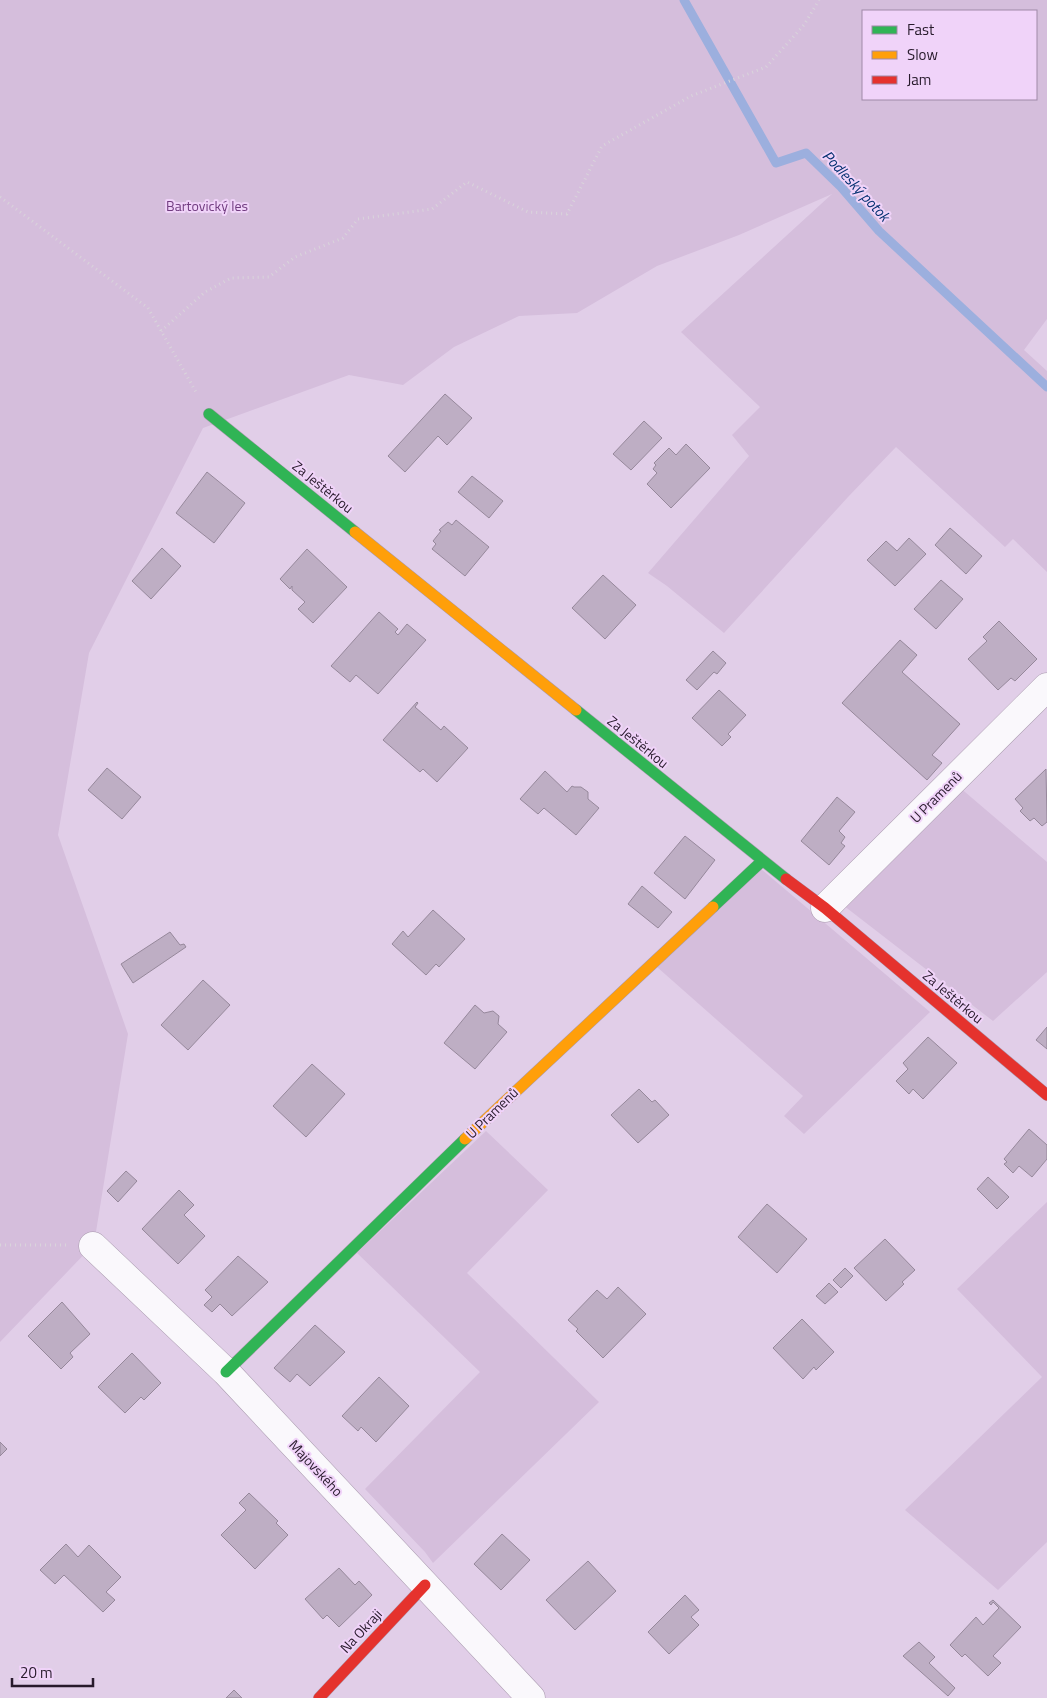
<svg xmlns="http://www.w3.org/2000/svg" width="1047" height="1698" viewBox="0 0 1047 1698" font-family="'Titillium Web',sans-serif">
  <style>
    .green { fill: #d5bedc; fill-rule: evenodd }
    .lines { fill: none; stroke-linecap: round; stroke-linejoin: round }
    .stream { stroke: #9cafde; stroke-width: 9 }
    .building { fill: #beaec4; stroke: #96889b }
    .street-casing { stroke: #a99aae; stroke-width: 29 }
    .fast-casing { stroke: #a99aae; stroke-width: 12 }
    .slow-casing { stroke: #a99aae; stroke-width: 12 }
    .jam-casing { stroke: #a99aae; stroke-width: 12 }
    .path { stroke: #d9d4db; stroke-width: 3; stroke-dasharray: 1 4; stroke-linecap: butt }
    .street { stroke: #faf8fc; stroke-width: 28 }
    .fast { stroke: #30b455; stroke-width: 11 }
    .slow { stroke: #ff9f0a; stroke-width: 11 }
    .jam { stroke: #e5322d; stroke-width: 11 }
    .labels { text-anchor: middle; stroke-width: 4; stroke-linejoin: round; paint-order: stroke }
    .park-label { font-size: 14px; fill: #703b7f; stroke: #f0d3f9 }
    .street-label { font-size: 14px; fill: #271a2b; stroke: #f0d3f9 }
    .water-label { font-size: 15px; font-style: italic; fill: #012e6e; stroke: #f0d3f9 }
  </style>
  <rect width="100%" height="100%" fill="#e1cee8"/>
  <path class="green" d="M0,0h1047v319l-23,31 23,21v201l-34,-33 -8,8 -109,-100 -48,50 -124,136 -57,-47 -19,-13 101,-117 -17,-21 28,-28 -79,-75 151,-138 -93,41 -82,31 -80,47 -58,3 -65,31 -51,38 -54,-10 -146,53 -114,225 -31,182 70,199 -34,210 -94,98zM863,11h173v88h-173z
    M958,786l89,76v110l-54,49 -154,-119z
    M761,869l169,143 -126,122 -20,-18 19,-20 -146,-129z
    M486,1131l62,59 -81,83 132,129 -166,161 -8,-11 -60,-63 115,-117 -123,-119z
    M1047,1202v340l-49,48 -93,-80 137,-133 -85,-88z"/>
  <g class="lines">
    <path class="stream" d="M684,0l92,163 30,-10 35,34 38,44 168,156"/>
  </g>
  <path class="building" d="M445,394l27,24 -25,27 -9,-9 -33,36 -17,-16z
    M644,421l18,17 -31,32 -18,-16z
    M686,444l24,24 -39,40 -24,-24 10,-11 -4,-4 3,-4 -2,-2 15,-15 7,7z
    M207,472l38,31 -31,40 -38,-30z
    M472,476l31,25 -14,17 -31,-26z
    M456,520l33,27 -24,29 -33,-27 4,-5 -3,-3 8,-10 -2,-1 9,-8 4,3z
    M950,528l32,28 -16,18 -31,-29z
    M909,538l17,16 -31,32 -28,-26 19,-19 11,10z
    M162,548l19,18 -30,33 -19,-18z
    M307,549l40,38 -34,36 -15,-14 7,-7 -13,-12v-4l-2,3 -10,-10z
    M603,575l33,30 -31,34 -33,-31z
    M941,580l22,19 -27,30 -22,-20z
    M379,612l19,17 -3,3 3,3 9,-11 19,16 -48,54 -22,-19 -6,7 -19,-16z
    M999,621l38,38 -22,22 -4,-3 -13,12 -30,-31 19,-18 -4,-4z
    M900,640l17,15 -15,17 58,52 -28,31 10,8 -15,17 -85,-77z
    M713,651l13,12 -9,11 -3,-2 -17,18 -11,-10z
    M719,690l27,25 -18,19 3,3 -9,9 -30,-28z
    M417,702l1,1 -3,4 26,23 3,-4 24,22 -31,34 -14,-13 -3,3 -37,-32z
    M107,768l34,29 -19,22 -34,-29z
    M1046,769l1,53 -5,4 -8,-8 -4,3 -10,-10 3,-3 -8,-9z
    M545,771l22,21 5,-6 2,1h7l7,5v7l11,9 -23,27 -32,-27 -6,6 -18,-15z
    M837,797l18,15 -16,19 6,6 -4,6 4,3 -16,19 -28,-24z
    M685,836l30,24 -30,39 -31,-26z
    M642,886l30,26 -14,16 -30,-24z
    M433,910l32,29 -26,28 -3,-3 -10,11 -34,-31 11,-13 5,6z
    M170,932l10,13 4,-1 2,3 -53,36 -12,-19z
    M203,980l27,25 -42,45 -27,-25z
    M475,1005l9,8 9,-2 6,5 -1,8 9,8 -32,37 -31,-26z
    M1047,1027v22l-11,-9z
    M928,1037l29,26 -34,36 -10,-10 -4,5 -13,-13 12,-12 -5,-6z
    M312,1064l33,30 -39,43 -33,-31z
    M639,1089l13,13 3,-2 14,15 -31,28 -27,-28z
    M1029,1129l18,16v14l-15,18 -13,-11 -6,7 -9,-9 3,-2 -3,-3z
    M126,1171l11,10 -19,21 -11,-11z
    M988,1177l21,20 -12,12 -20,-20z
    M179,1190l15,15 -10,10 21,21 -27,28 -36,-35z
    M767,1204l40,35 -30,34 -39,-36z
    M885,1239l30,31 -13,12 2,2 -18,17 -32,-33z
    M238,1256l30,26 -36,34 -12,-12 -8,8 -8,-7 8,-8 -7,-7z
    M845,1268l8,8 -12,12 -8,-8z
    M829,1283l9,9 -13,12 -9,-8z
    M618,1287l28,27 -43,44 -27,-27 2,-2 -10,-9 29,-30 10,9z
    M62,1302l28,32 -20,19 3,4 -12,12 -33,-33z
    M802,1319l32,33 -18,18 -2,-3 -11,12 -30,-31z
    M315,1325l30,27 -35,34 -13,-12 -7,8 -16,-14z
    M132,1353l29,30 -17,17 -3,-3 -16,16 -27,-26z
    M379,1377l30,29 -33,36 -15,-15 -3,4 -16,-15z
    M0,1442l7,7 -7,7z
    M249,1493l29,28 -2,2 12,12 -33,34 -34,-34 25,-25 -7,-7z
    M502,1534l28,26 -29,30 -27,-26z
    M66,1544l12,13 11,-12 32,32 -15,15 9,8 -12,12 -39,-37 -9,9 -15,-14z
    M588,1561l28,30 -41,39 -29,-30z
    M339,1568l16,17 4,-4 13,14 -33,32 -12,-12 -4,4 -18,-20z
    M685,1595l14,15 -8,7 8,8 -30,29 -21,-22z
    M993,1600l28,27 -28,29 8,7 -13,13 -23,-22 -3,3 -12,-12 26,-28 7,8 16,-17 -6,-6 -2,3 -2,-2z
    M919,1642l16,15 -6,6 26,25 -7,8 -45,-40z
    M234,1690l8,8h-16z"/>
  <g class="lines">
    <g class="street-casing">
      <path id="street" d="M825,908l222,-221
        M93,1246l133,126 305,326"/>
    </g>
    <g class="fast-casing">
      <path id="fast" d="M209,414l146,118
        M576,710l210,169
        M713,907l49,-46
        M226,1372l239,-233"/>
    </g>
    <g class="slow-casing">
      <path id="slow" d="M355,532l221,178
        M465,1139l248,-232"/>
    </g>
    <g class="jam-casing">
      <path id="jam" d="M786,879l39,29 222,187
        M319,1698l106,-113"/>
    </g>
    <path class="path" d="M0,197l148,111 48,84
      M161,331l44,-39 26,-14 38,-1 26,-20 48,-19 15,-19 74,-10 35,-27 61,30 39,2 35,-68 89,-50 75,-29 38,-42 15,-25
      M0,1245h68"/>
    <use href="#street" class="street"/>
    <use href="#fast" class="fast"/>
    <use href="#slow" class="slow"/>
    <use href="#jam" class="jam"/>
  </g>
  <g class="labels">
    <g class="park-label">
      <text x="207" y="211">Bartovický les</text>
    </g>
    <g class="street-label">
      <text transform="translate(323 487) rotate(39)" y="5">Za Ještěrkou</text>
      <text transform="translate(638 742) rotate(39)" y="5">Za Ještěrkou</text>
      <text transform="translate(936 797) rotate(-45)" y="5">U Pramenů</text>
      <text transform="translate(953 997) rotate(40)" y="5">Za Ještěrkou</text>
      <text transform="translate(492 1113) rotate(-44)" y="5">U Pramenů</text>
      <text transform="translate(316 1468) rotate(47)" y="5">Majovského</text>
      <text transform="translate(361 1631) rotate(-47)" y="5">Na Okraji</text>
    </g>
    <g class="water-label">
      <text transform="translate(856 186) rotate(47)" y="5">Podleský potok</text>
    </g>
  </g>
  <rect x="862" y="10" width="175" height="90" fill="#f0d3f9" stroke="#a089a7"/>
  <rect x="872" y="26" width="25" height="8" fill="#30b455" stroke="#a089a7"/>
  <text x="907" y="35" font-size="15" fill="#271a2b">Fast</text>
  <rect x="872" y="51" width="25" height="8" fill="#ff9f0a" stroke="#a089a7"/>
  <text x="907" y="60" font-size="15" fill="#271a2b">Slow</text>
  <rect x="872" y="76" width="25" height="8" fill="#e5322d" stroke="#a089a7"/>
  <text x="907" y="85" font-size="15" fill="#271a2b">Jam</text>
  <path d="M12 1678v8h81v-8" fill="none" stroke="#271a2b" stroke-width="2.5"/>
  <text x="20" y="1678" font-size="15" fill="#271a2b" stroke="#f0d3f9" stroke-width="4" paint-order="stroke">20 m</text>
</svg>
